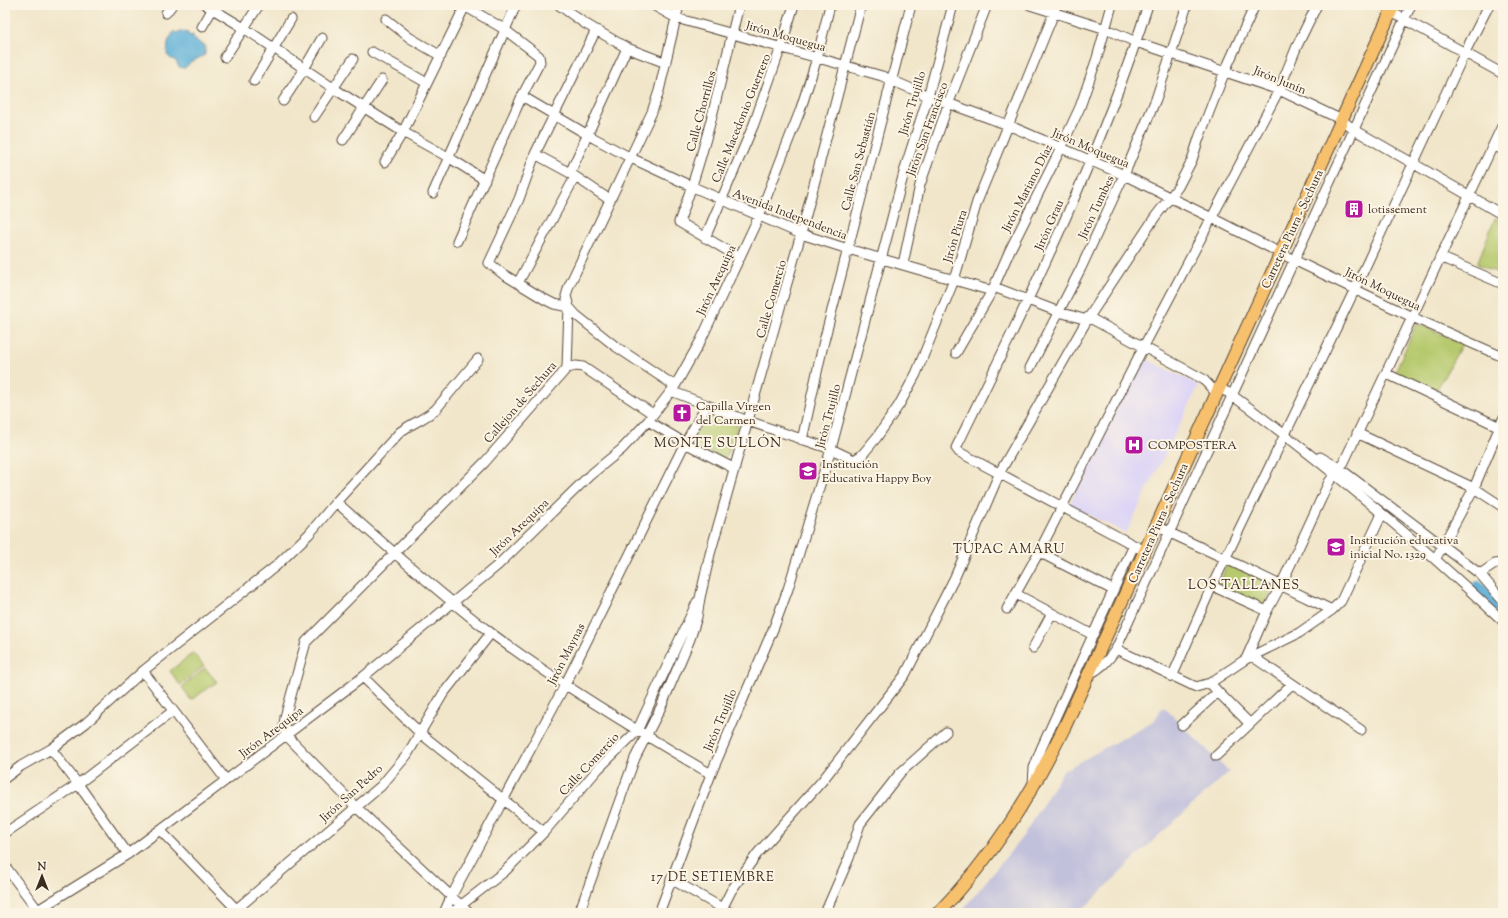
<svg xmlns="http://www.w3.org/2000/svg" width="1508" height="918" viewBox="0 0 1508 918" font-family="'Sorts Mill Goudy',serif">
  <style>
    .built { fill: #ddd5f6 }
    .industrial { fill: #c2c1dc }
    .green { fill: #b6c96d; stroke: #787a46 }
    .water { fill: #5db0d8; stroke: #4c6d7b }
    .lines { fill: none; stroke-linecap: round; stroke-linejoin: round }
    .river { stroke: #5db0d8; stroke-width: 12 }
    .minor-casing { stroke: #564638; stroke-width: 11 }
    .major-casing { stroke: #564638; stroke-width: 14 }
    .minor { stroke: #fff; stroke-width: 9 }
    .major { stroke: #f7c06c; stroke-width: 12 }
    .labels { text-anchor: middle; stroke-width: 4; stroke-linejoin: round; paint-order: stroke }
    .street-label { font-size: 12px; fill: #3b2a1e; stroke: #fcf5e5 }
    .poi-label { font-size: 12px; fill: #3b2a1e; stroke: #fcf5e5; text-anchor: start }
    .neighbourhood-label { font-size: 13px; letter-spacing: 1px; fill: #3b2a1e; stroke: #fcf5e5 }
    .quarter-label { font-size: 14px; letter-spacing: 1px; fill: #3b2a1e; stroke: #fcf5e5 }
  </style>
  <rect width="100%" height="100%" fill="#fcf5e5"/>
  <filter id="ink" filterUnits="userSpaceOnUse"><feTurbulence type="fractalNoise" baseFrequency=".025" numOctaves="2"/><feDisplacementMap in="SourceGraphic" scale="8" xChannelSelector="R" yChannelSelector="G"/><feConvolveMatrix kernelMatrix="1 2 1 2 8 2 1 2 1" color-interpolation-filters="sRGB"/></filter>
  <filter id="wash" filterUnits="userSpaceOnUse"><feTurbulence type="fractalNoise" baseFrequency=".012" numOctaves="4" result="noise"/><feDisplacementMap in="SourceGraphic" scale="16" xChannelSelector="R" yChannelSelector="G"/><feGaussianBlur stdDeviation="0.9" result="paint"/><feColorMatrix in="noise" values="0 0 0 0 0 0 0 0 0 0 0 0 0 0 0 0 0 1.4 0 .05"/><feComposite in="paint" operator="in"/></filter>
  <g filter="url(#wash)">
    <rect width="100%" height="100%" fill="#f1e6ca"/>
    <path class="built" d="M1142,357l57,28 -73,148 -57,-28z"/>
    <path class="industrial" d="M1164,707l65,65 -69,62 -81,79h-119l64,-78 39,-64 92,-51 5,-10z"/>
    <path class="green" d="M1495,218l8,4v53l-26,-11z
      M1417,323l45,21 -27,49 -41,-19z
      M711,411l27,14 -11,31 -4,4 -31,-18v-2l16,-27z
      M1228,562l46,22 -10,23 -46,-21z
      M193,653l11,13 -24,19 -10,-14z
      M205,668l12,14 -26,18 -9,-13z"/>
    <path class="water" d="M174,31l2,2 7,-2 5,2 1,3 4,-1 1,6 2,-1 6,5h3v10l-14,7 -6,6 -6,-1 -3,-6 -6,-3 -3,-3 1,-13z"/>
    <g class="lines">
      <path class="river" d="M1478,587l25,25"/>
    </g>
  </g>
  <g filter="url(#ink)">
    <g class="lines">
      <g class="minor-casing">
        <path id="minor" d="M206,5l38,23 89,60 70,44 45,25 37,23
          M559,5l25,18 43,25 39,15
          M653,5l23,13 206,58 46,20 80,29 116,50 88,43 82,42 118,57 91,40
          M739,5c-18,73 -33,147 -60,217l61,36
          M1030,5l76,24 30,13 143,48 63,30 11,9 150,86
          M1391,12l112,62
          M166,13l6,-8
          M386,19l24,19 31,18
          M202,27l13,-22
          M596,30l-61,124 -16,45 -30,64 14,11 41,25 10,5 15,3 7,8 39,31 60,40
          M372,52l55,31
          M225,57l34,-52
          M254,81l37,-62
          M522,96l66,39 43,23 62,29 108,47 47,15 144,42
          M283,101l21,-32 18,-31
          M314,117l39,-58
          M343,140l39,-60
          M1493,145l10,5
          M535,154l35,19 40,27
          M385,162l18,-30 62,-126
          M570,173l57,-125
          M433,193l83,-188
          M705,238l49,-114 27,-77 13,-42
          M457,241l65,-145 18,-34 -1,-6 -35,-27 -41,-24
          M1440,257l63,27
          M903,264l17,-79 29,-83 38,-97
          M518,283l57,-106
          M994,287l65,25 28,8
          M1088,317l115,62 14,15
          M956,353l36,-62 18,-41 51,-102 19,-41 17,-49 15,-53
          M567,368l9,-2 7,1 70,47
          M1030,368l51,-100 43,-93 32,-76 31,-94
          M1387,374l113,53
          M1219,388l10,5c96,70 187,147 274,228
          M671,391l77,30 83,28 23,11 8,-5 15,-18 22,-32 17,-31 38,-94 23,-78 77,-189 2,-8
          M648,421l37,22 50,26
          M1357,433l117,55 29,19
          M802,440l21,-95 88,-340
          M1320,457l19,11 141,106 23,27
          M336,502c51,44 101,90 155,131 70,52 144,97 220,141
          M1157,525l11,7 58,27 106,51
          M1145,551l-186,-99 -3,-4c71,-145 143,-289 192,-443
          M1039,552l74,38
          M1436,558l38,-70 29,-69
          M1480,574l15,-10 8,-1
          M1212,586l55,25
          M1016,594l77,41
          M1007,609l32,-57 105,-206 135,-256 18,-44 20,-41
          M1033,648l19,-35
          M1116,649l80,38 14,-4 36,-24 53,-26 33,-23 9,-9 41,-87
          M1253,657l108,73
          M1246,659l21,-48 14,-26 48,-103 15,-20 159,-338
          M143,671l83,109
          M1088,675c13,-7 20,-14 28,-26l295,-644
          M363,677l57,56 124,99
          M1172,677l40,-91 143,-297 110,-237 24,-47
          M1218,692l32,32
          M1182,725l36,-33 -8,-9
          M51,749l27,35 50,70
          M1216,756l76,-72
          M5,778l16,-12 30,-17 35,-26 57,-52 133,-105 33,-32 27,-32 64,-70c12,-9 25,-13 36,-23l42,-50
          M1033,784l1,-16 7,-19 93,-204
          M161,831l79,82
          M5,833l73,-49 95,-73
          M5,866l35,47
          M671,879l60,34
          M33,913l95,-59 235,-177 135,-112 91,-89 33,-27 26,-28 27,-35 26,-46 58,-124 41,-105 17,-53 13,-53
          M232,913l149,-127 26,-31 36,-61 48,-61
          M444,913l7,-16 114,-212 120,-242 22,-38
          M451,913l53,-41 40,-40 54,-63 39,-38 60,-129
          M469,913l-114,-107 -69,-71 -2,-9 1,-9 21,-75 179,-180 82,-94 2,-61 -3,-11 3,-10 83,-174 7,-21 20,-86
          M579,913l56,-155 26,-51 29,-68 7,-22 3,-19 10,-44 91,-320 60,-229
          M659,913l52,-139 63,-147 14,-38 43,-140 75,-284 21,-65 26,-95
          M720,913l11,-22 26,-37 65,-73 83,-106 50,-98 45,-105 87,-152 68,-103 23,-30 14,-27 7,-22 26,-67 30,-66
          M825,913l24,-55 11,-34 40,-51 46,-41"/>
      </g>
      <g class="major-casing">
        <path id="major" d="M938,913c55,-56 93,-118 127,-187l329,-721"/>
      </g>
      <use href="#minor" class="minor"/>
      <use href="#major" class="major"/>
    </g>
  </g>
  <defs>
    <g id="building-square" transform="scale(1)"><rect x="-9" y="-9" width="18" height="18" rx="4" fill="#b5179e" stroke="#fcf5e5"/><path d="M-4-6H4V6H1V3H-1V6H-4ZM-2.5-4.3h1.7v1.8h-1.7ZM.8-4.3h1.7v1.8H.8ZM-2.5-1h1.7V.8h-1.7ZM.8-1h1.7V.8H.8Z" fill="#fff"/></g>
    <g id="church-square" transform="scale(1)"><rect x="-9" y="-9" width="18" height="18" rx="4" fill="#b5179e" stroke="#fcf5e5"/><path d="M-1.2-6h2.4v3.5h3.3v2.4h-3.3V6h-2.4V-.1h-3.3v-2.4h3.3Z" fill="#fff"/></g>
    <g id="hospital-square" transform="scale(1)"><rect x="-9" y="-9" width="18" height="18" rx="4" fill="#b5179e" stroke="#fcf5e5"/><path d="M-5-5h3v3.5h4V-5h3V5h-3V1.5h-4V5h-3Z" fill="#fff"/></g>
    <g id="school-square" transform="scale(1)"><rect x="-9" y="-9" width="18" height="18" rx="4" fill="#b5179e" stroke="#fcf5e5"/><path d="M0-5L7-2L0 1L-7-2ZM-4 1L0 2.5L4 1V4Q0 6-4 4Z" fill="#fff"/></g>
  </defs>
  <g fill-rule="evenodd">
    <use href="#building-square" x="1354" y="209"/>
    <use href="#church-square" x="682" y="413"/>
    <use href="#hospital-square" x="1134" y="445"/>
    <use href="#school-square" x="808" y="471"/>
    <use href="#school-square" x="1336" y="547"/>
  </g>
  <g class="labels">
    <g class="street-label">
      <text transform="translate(786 36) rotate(16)" y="4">Jirón Moquegua</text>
      <text transform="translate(1280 80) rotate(22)" y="4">Jirón Junín</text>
      <text transform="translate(912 103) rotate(-73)" y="4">Jirón Trujillo</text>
      <text transform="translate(701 111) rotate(-75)" y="4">Calle Chorrillos</text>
      <text transform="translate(741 118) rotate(-68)" y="4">Calle Macedonio Guerrero</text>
      <text transform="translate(927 129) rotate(-70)" y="4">Jirón San Francisco</text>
      <text transform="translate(1091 148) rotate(23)" y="4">Jirón Moquegua</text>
      <text transform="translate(858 161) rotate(-75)" y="4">Calle San Sebastián</text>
      <text transform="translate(1027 188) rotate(-63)" y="4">Jirón Mariano Díaz</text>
      <text transform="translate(1096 207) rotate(-65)" y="4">Jirón Tumbes</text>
      <text transform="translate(790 214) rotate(21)" y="4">Avenida Independencia</text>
      <text transform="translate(1049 225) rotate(-66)" y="4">Jirón Grau</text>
      <text transform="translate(1292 229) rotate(-65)" y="4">Carretera Piura - Sechura</text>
      <text transform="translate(955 236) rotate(-73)" y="4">Jirón Piura</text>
      <text transform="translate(716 280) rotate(-65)" y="4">Jirón Arequipa</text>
      <text transform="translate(1383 289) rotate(26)" y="4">Jirón Moquegua</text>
      <text transform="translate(771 299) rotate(-74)" y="4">Calle Comercio</text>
      <text transform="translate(520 402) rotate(-49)" y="4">Callejon de Sechura</text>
      <text transform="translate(828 416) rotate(-75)" y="4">Jirón Trujillo</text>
      <text transform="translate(1158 523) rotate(-66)" y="4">Carretera Piura - Sechura</text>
      <text transform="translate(519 527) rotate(-44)" y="4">Jirón Arequipa</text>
      <text transform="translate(566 654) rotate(-63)" y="4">Jirón Maynas</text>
      <text transform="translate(720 720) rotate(-67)" y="4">Jirón Trujillo</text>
      <text transform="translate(271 732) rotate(-37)" y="4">Jirón Arequipa</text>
      <text transform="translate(589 764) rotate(-47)" y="4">Calle Comercio</text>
      <text transform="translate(351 793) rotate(-42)" y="4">Jirón San Pedro</text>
    </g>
    <g class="poi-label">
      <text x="1368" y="213">lotissement</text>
      <text x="696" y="410">Capilla Virgen<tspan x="696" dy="14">del Carmen</tspan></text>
      <text x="1148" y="449">COMPOSTERA</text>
      <text x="822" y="468">Institución<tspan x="822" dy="14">Educativa Happy Boy</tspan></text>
      <text x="1350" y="544">Institución educativa<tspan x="1350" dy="14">inicial No. 1329</tspan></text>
    </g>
    <g class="neighbourhood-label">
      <text x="1009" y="553">TÚPAC AMARU</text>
      <text x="1244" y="589">LOS TALLANES</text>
      <text x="713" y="881">17 DE SETIEMBRE</text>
    </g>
    <g class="quarter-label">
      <text x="718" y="447">MONTE SULLÓN</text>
    </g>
  </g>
  <rect width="1508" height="918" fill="none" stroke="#fcf5e5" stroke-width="20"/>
  <g transform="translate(42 876)" stroke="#fcf5e5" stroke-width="3" paint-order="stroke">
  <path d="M0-3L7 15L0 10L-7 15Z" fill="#3b2a1e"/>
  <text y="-6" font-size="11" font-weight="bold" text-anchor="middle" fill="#3b2a1e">N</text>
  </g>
</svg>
